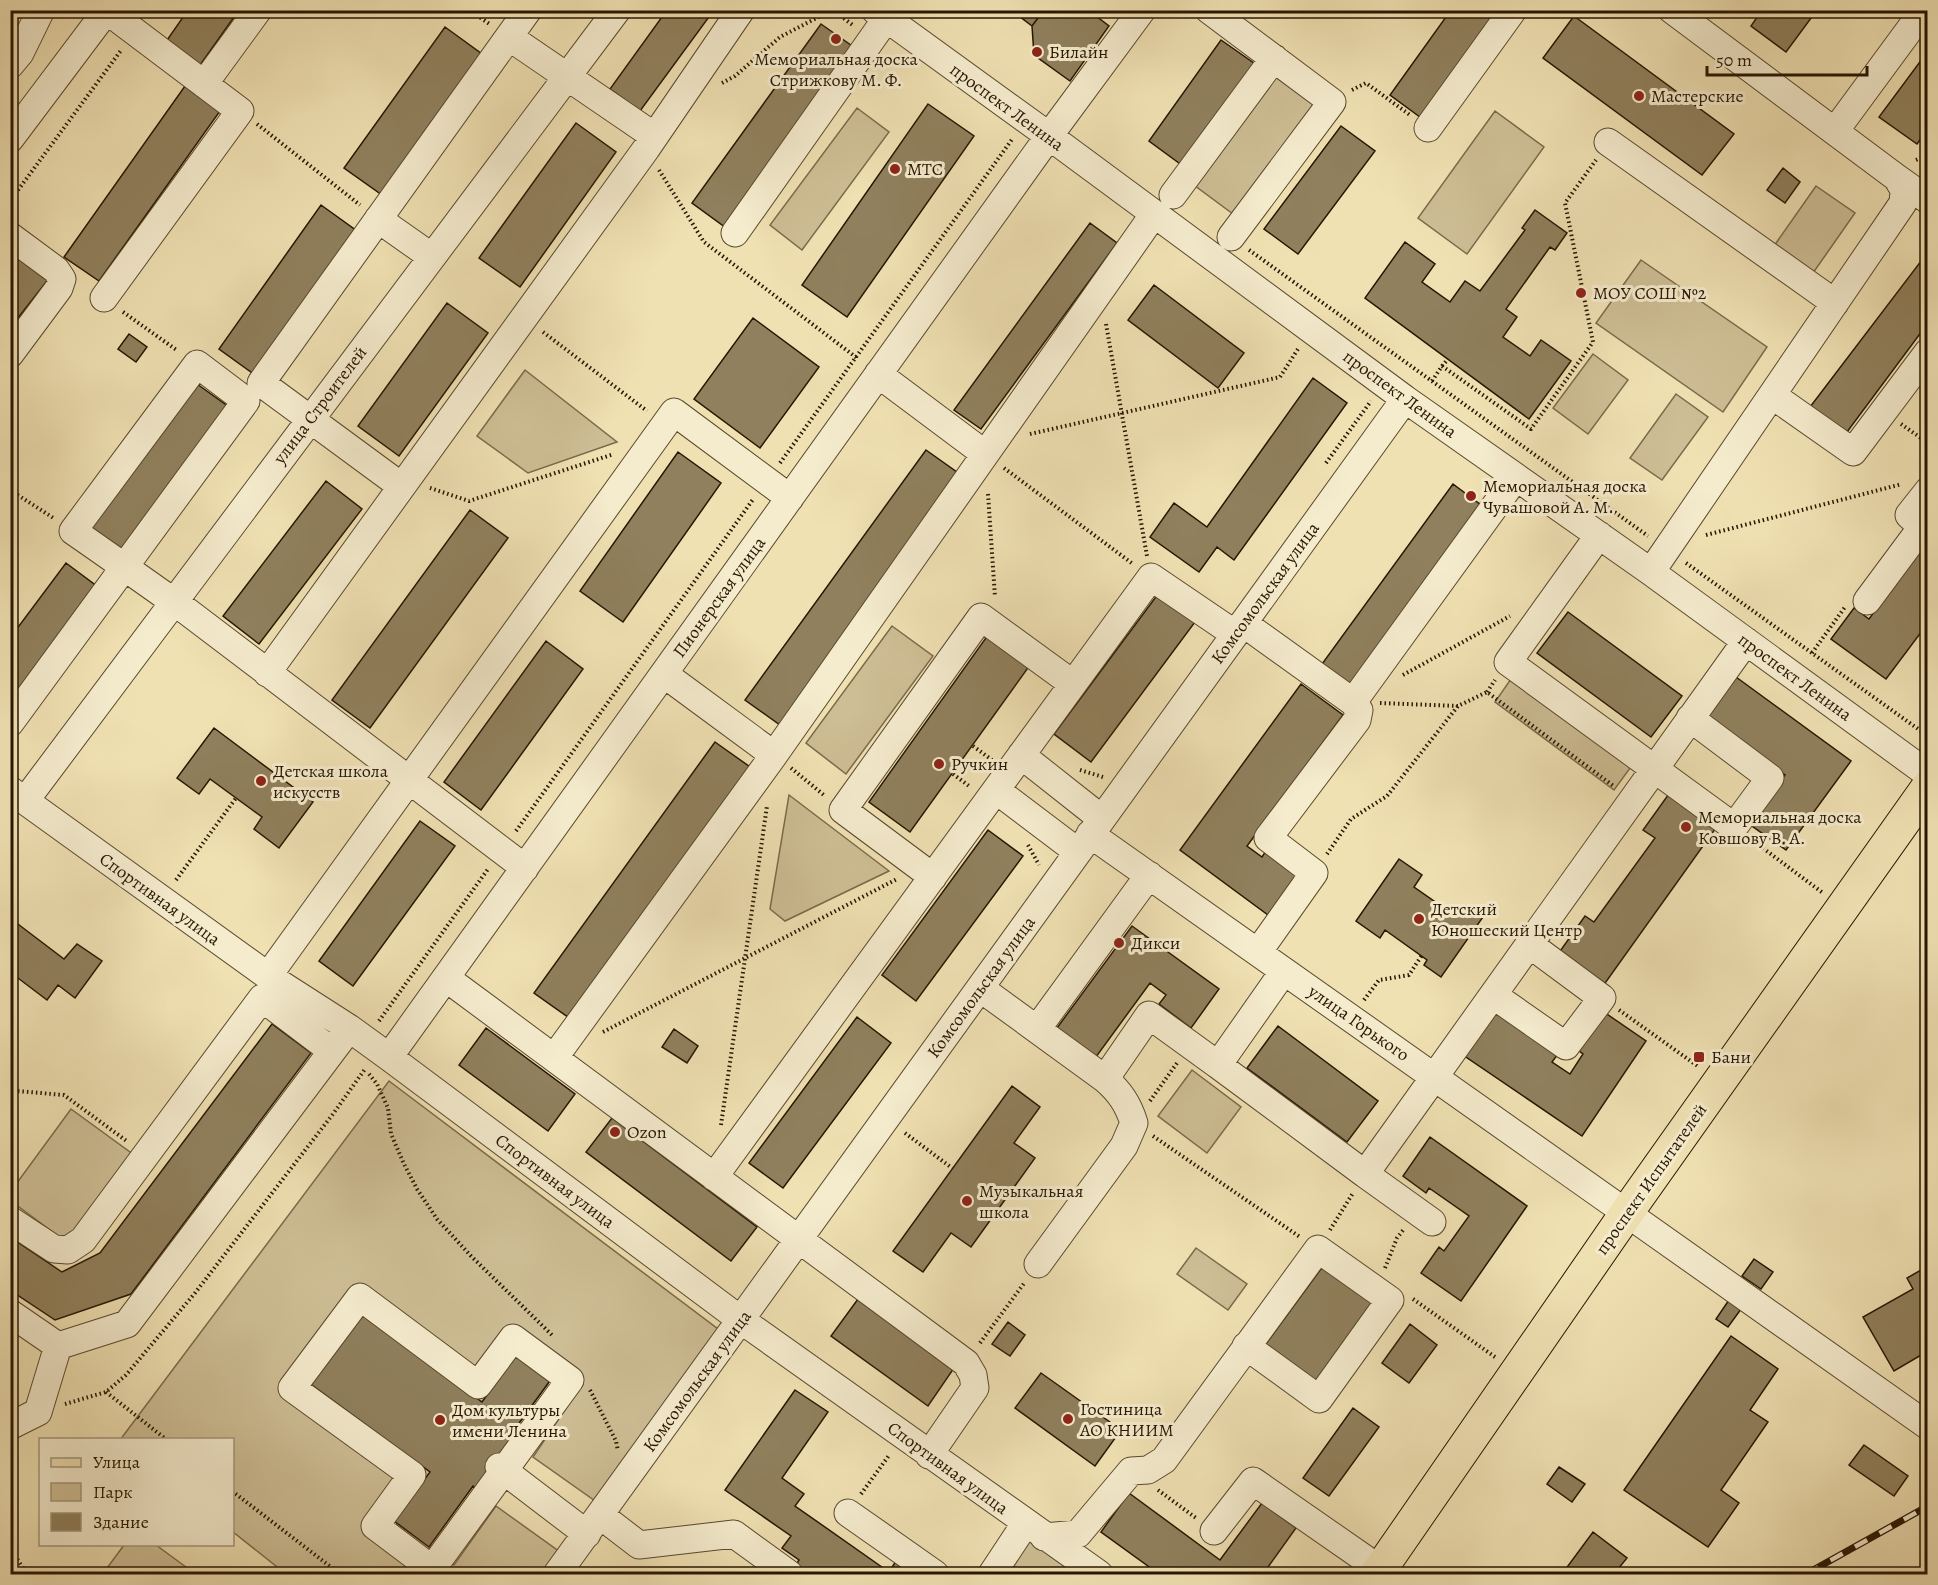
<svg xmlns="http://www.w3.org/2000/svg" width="1938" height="1585" viewBox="0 0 1938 1585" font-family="Alegreya,serif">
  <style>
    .green { fill: #cebe95; stroke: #7a6a4a; stroke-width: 1.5 }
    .building { fill: #90805d; stroke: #271600; stroke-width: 1.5 }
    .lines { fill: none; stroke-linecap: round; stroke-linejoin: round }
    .minor-casing { stroke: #59492d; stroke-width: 29 }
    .major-casing { stroke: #271600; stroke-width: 35 }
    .path { stroke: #271600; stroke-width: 4; stroke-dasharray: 1.5 3; stroke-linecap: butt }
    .minor { stroke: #f5ecce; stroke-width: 27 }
    .major { stroke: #f0e1b3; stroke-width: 33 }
    .rail-casing { stroke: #271600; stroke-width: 7 }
    .rail { stroke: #f5ecce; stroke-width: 4.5; stroke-dasharray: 14; stroke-linecap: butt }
    .poi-dot { fill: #8f2418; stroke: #f5ecce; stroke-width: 2 }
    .labels { text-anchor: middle; stroke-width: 6; stroke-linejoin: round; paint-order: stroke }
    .poi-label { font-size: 18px; fill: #271600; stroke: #f5ecce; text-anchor: start }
    .street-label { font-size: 18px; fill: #271600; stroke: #f5ecce }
  </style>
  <rect width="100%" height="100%" fill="#f0e1b3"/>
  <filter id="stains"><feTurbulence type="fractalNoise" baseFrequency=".00333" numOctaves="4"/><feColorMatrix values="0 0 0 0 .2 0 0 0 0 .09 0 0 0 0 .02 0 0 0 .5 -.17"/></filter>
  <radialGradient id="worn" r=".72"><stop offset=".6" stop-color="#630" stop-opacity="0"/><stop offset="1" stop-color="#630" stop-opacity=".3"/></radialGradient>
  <path class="green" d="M1274,76l40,29 -81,109 -39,-29z
    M857,108l32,24 -87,118 -32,-25z
    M1495,111l49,36 -77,107 -49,-36z
    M1816,186l39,27 -42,60 -39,-27z
    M1641,260l126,87 -44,65 -127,-89z
    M1593,354l35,26 -40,54 -35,-26z
    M525,370l92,72 -89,31 -51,-37z
    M1676,394l32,23 -46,63 -32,-22z
    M892,626l41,30 -87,118 -40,-31z
    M1513,676l120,88 -19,26 -119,-88z
    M789,795l100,76 -104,50 -15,-12z
    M1192,1070l49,37 -34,46 -49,-37z
    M389,1081l333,251 -124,171 -65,-46 42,-62 -23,-17 -123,168 25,19 42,-59 64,46 -16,22h-258l-53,-42 -1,-92h-112z
    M71,1109l63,46 -65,89 -58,-43v-10z
    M1196,1248l51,36 -19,26 -51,-36z
    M1027,1542h4l49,32h-64l-4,-9z
    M156,1545l34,25 -4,4h-70l-9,-6 17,-23z"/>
  <path class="building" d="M188,10h51l-41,58 -33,-25z
    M667,10h47l-74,101 -30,-22z
    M1011,10h33l-12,16z
    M1044,10h44l21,16 -39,55 -36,-26 -2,-29z
    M1451,10h52l-79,110 -34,-25z
    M1762,10h55l-31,42 -35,-26z
    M1574,16l160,118 -32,41 -159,-117z
    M821,24l41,29 -129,180 -41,-30z
    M445,27l37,27 -100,141 -38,-27z
    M1221,40l37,26 -75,100 -34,-25z
    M1928,51v78l-11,15 -38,-27z
    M185,86l35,25 -121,170 -35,-24z
    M928,104l46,32 -127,181 -45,-32z
    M576,123l40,29 -96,135 -41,-29z
    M1341,126l34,25 -77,103 -34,-25z
    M1783,168l17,14 -15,21 -18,-13z
    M321,205l36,26 -102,144 -36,-26z
    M1535,210l32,23 -12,17 -5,-3 -44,62 11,8 -14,20 27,19 11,-16 30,21 -42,58 -164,-121 40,-56 30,22 -13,18 28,20 15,-21 15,10 45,-61 -3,-2z
    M1090,223l27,20 -136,186 -27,-19z
    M16,250l35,26 -41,52v-71z
    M1928,252v71l-81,109 -37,-25z
    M1154,285l90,68 -26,35 -90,-68z
    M447,303l41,30 -89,123 -41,-30z
    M753,318l66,49 -59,81 -66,-49z
    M129,334l18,13 -11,15 -18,-13z
    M1313,378l34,25 -113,157 -17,-13 -18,25 -49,-35 24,-34 33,24z
    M197,384l32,23 -106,144 -32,-24z
    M926,450l35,25 -181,250 -35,-25z
    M678,452l43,31 -98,139 -43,-31z
    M326,481l36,28 -103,135 -36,-28z
    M1453,484l32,24 -131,179 -32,-23z
    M470,510l38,28 -138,190 -38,-28z
    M1928,539v84l-42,56 -55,-40 23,-31 15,11z
    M66,563l32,24 -88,118v-67z
    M1158,594l37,28 -104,140 -37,-28z
    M1568,612l114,84 -31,41 -114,-84z
    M988,635l42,30 -120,167 -41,-30z
    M546,641l37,28 -102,141 -37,-28z
    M1736,677l115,84 -65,89 -37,-26 36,-49 -79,-58z
    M1301,684l42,31 -96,131 15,11 6,-9 32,24 -32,43 -88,-65z
    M214,728l99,74 -34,46 -25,-19 8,-12 -52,-38 -11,15 -22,-16z
    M715,742l38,27 -181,251 -38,-27z
    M1671,791l47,34 -115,161 -45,-32 27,-38 9,6 61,-84 -12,-8z
    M420,821l35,25 -102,140 -34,-25z
    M988,830l35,26 -107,145 -34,-26z
    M1399,859l23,16 -8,12 43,30 9,-12 17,12 -42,60 -17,-12 3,-5 -42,-30 -5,8 -24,-17z
    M10,918l54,41 13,-15 25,17 -27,37 -17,-13 -11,15 -37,-28z
    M1132,926l87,63 -28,39 -32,-24 7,-9 -16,-12 -57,78 -39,-29z
    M1494,1010l64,44 -6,8 18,12 13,-20 -8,-6 26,-38 45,31 -64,95 -119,-81z
    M857,1017l34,26 -108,145 -34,-25z
    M272,1024l39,29 -180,241 -76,26 -45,-30v-53l52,35 38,-19z
    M1278,1026l100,75 -31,41 -100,-74z
    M486,1028l89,66 -27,37 -89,-66z
    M674,1029l24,17 -11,17 -25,-16z
    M1012,1086l28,21 -26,36 21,15 -64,89 -20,-14 -28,39 -30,-21z
    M612,1118l145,109 -26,34 -145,-109z
    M1430,1137l97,69 -66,95 -40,-28 18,-26 5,4 25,-35 -40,-28 -3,5 -23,-17z
    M1754,1259l19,13 -12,17 -19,-13z
    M1323,1266l51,37 -58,79 -51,-37z
    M1928,1266v85l-34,20 -31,-54 50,-28 -6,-11z
    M1731,1297l13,8 -16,22 -12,-8z
    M858,1299l96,69 -26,38 -97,-70z
    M360,1313l122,89 36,-49 34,25 -43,59 8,6 -36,49 -8,-6 -44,61 -35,-26 36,-49 -121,-89z
    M1008,1322l17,13 -15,21 -18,-12z
    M1410,1324l27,21 -28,38 -27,-20z
    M1731,1336l47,33 -28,41 18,12 -47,68 18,13 -31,44 -84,-57z
    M1041,1373l80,57 -26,36 -80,-58z
    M795,1390l33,22 -46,66 22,16 -9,12 94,66 7,-11 19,13h-116l-6,-4 6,-10 -17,-12 9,-12 -66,-46z
    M1353,1408l26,19 -50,69 -26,-18z
    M1864,1445l44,31 -14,20 -45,-31z
    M1559,1467l26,17 -13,18 -25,-18z
    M1129,1493l91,67 42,-57 34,25 -33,46h-104l-58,-42z
    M1593,1532l34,26 -13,16h-52z
    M1928,1560v14h-16z"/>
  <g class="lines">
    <g class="minor-casing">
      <path id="minor" d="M875,10l174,126 356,263 246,173 277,202
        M1209,10l123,92 -101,135
        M509,37l145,99
        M10,65l10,-12 21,-43
        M204,84l54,-74
        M1428,128l85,-118
        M1835,131l89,-121
        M10,139l97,-129
        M1608,142l227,161
        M1897,178l31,22
        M1173,195l101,-137
        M378,219l54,38
        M735,233l151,-214
        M10,236l46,34 6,9 -3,9 -49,66
        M104,298l136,-187 -134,-101
        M878,374l107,80
        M1772,395l81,57 75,-100
        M401,486l-140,-103 267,-373
        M1599,535l-91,127 226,165 36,-49 -80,-60
        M1651,572l252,-369 1,-13 -7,-12 -225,-168
        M1867,601l55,-74 -13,-12 19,-24
        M1243,623l110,79 163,-225
        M267,673l379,-524 95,-139
        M664,674l110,81 380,-541
        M10,723l236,-322 -49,-37 -124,167c39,27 77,54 115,81l337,256
        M1021,755l81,64
        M10,790l258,186 81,52 40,29 352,263 358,254
        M996,790l82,62
        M25,801l592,-791
        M1090,834l838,592
        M933,877l-90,-67 138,-193 92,67
        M1258,952l56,-79 -46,-35 89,-118 2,-10 -6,-8
        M268,976l406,-564 116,86
        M446,978l520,385 7,12 2,13 -46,67
        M980,988l125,91c15,13 23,25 29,44l-10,23 -86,118
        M1493,995l73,51 36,-48 -73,-54
        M1037,1029l112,-154
        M389,1057l660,-921 93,-126
        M554,1058l220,-303
        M1218,1065l147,109
        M1105,1079l44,-64 69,50 66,-94
        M714,1177l437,-600 84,57
        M10,1220l44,29 14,1 15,-10 179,-242 70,53
        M1432,1222l-67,-48 381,-533
        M360,1297l118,88 35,-47 57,42 -138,189 -57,-43 37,-51 -120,-87z
        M10,1313l48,33
        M58,1346l69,-22 215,-286
        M10,1426l28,-14 20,-66
        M499,1467l88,67
        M848,1513l87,61
        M600,1515l39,30 95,-11 55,40
        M1214,1531l39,-50 128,89
        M1044,1537l34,-3 53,-63 17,-1 16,-10 154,-211 72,51 -71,99 -73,-53
        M557,1574l848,-1175
        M992,1574l33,-50"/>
    </g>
    <g class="major-casing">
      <path id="major" d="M1377,1574l260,-376 291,-411"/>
    </g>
    <path class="path" d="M469,10l22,15
      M833,10l21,16
      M1098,10l9,7
      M722,83l13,-7 45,-39 52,-27
      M1352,90l14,-7 44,32
      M257,124l103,81
      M1916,160l12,-5
      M659,170l45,72 153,116
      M10,201l112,-152
      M1249,250l399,286
      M123,312l55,39
      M1106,324l41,232
      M543,332l104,79
      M1442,366l6,-7
      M1432,381l10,-15 89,63 62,-87 -28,-139 31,-43
      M1901,424l27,19
      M1030,434l250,-57 18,-28
      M780,463l233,-325
      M1326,463l45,-62
      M1004,468l129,96
      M430,488l39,13 145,-47
      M10,490l45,29
      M988,494l7,103
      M1706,535l196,-51
      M1686,563l242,173
      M1812,653l33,-46
      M1403,675l107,-59
      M1487,692l8,-12
      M1380,703l78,3
      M973,746l19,14
      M791,768l34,28
      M1080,770l23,7
      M953,774l16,12
      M516,831l238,-333
      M1752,840l71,53
      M1028,845l11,20
      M1327,854l24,-35 36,-23 71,-90 29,-14 128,95
      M176,880l60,-82
      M1364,1000l15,-20 30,-5 13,-20
      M1619,1010l80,57
      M379,1021l109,-152
      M603,1032l294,-153
      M369,1074l8,10 11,24 3,26 13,30 13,25 20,30 34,37 81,79
      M10,1087l7,4 47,4 64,47
      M1150,1101l27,-38
      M721,1125l46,-319
      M905,1133l47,35
      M1153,1136l147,101
      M1330,1230l23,-37
      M1385,1268l12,-30 7,-9
      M1413,1299l82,58
      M980,1343l45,-61
      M590,1390l26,51 2,10
      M106,1392l61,48
      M65,1404l41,-12 20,-17 69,-82 138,-179 32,-45
      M1158,1490l38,28
      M232,1491l108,83
      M861,1494l29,-40
      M10,1548l17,26"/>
    <use href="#minor" class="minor"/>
    <use href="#major" class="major"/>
    <g class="rail-casing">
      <path id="rail" d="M1806,1574l122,-68"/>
    </g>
    <use href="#rail" class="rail"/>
  </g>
  <g class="poi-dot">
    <circle cx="836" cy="39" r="6"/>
    <circle cx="1037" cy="52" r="6"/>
    <circle cx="1639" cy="96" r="6"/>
    <circle cx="895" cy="169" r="6"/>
    <circle cx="1581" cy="293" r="6"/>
    <circle cx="1471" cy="496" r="6"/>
    <circle cx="939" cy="764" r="6"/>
    <circle cx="261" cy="781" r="6"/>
    <circle cx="1686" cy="827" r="6"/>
    <circle cx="1419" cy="919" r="6"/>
    <circle cx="1119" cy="943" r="6"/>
    <rect x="1693" y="1051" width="12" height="12" rx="3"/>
    <circle cx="615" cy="1132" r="6"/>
    <circle cx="967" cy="1201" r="6"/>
    <circle cx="1068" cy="1419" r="6"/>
    <circle cx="440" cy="1420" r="6"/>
  </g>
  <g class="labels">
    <g class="poi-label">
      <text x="1049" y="58">Билайн</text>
      <text x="836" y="65" text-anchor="middle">Мемориальная доска<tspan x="836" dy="21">Стрижкову М. Ф.</tspan></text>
      <text x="1651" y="102">Мастерские</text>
      <text x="907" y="175">МТС</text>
      <text x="1593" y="299">МОУ СОШ №2</text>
      <text x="1483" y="492">Мемориальная доска<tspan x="1483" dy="21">Чувашовой А. М.</tspan></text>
      <text x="951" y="770">Ручкин</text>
      <text x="273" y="777">Детская школа<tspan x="273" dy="21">искусств</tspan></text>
      <text x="1698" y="823">Мемориальная доска<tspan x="1698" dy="21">Ковшову В. А.</tspan></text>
      <text x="1431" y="915">Детский<tspan x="1431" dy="21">Юношеский Центр</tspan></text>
      <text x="1131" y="949">Дикси</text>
      <text x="1711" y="1063">Бани</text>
      <text x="627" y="1138">Ozon</text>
      <text x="979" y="1197">Музыкальная<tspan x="979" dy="21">школа</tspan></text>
      <text x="1080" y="1415">Гостиница<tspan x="1080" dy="21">АО КНИИМ</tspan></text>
      <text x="452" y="1416">Дом культуры<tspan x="452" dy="21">имени Ленина</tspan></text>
    </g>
    <g class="street-label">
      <text transform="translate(1007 107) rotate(36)" y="6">проспект Ленина</text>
      <text transform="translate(1400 394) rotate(36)" y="6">проспект Ленина</text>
      <text transform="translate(320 405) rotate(-53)" y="6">улица Строителей</text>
      <text transform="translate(1265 593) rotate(-54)" y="6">Комсомольская улица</text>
      <text transform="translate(719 597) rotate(-54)" y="6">Пионерская улица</text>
      <text transform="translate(1795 677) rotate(36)" y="6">проспект Ленина</text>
      <text transform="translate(160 899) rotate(36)" y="6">Спортивная улица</text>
      <text transform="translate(981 987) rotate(-54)" y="6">Комсомольская улица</text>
      <text transform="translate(1359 1023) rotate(35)" y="6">улица Горького</text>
      <text transform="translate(1651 1179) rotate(-55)" y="6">проспект Испытателей</text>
      <text transform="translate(555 1181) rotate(37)" y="6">Спортивная улица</text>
      <text transform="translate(697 1381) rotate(-54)" y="6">Комсомольская улица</text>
      <text transform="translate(948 1468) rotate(36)" y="6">Спортивная улица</text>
    </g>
  </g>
  <rect width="1938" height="1585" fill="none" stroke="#f0e1b3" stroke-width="36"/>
  <rect x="12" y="12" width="1914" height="1561" fill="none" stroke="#271600" stroke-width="3"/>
  <rect x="18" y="18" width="1902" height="1549" fill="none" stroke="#271600" stroke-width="1.5"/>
  <rect x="39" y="1438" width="195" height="108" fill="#f5ecce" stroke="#a3967c" stroke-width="1.5"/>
  <rect x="51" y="1458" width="30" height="9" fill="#f0e1b3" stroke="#a3967c" stroke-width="1.5"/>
  <text x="93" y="1468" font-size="18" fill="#271600">Улица</text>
  <rect x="51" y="1483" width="30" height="18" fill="#cebe95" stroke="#a3967c" stroke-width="1.5"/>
  <text x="93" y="1498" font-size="18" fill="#271600">Парк</text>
  <rect x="51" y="1513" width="30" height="18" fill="#90805d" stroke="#a3967c" stroke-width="1.5"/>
  <text x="93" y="1528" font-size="18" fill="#271600">Здание</text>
  <path d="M1707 66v9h160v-9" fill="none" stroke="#271600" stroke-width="3"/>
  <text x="1716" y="66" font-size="18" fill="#271600" stroke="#f5ecce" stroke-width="4.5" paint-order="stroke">50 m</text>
  <rect width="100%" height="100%" filter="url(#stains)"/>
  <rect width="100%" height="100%" fill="url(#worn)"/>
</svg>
